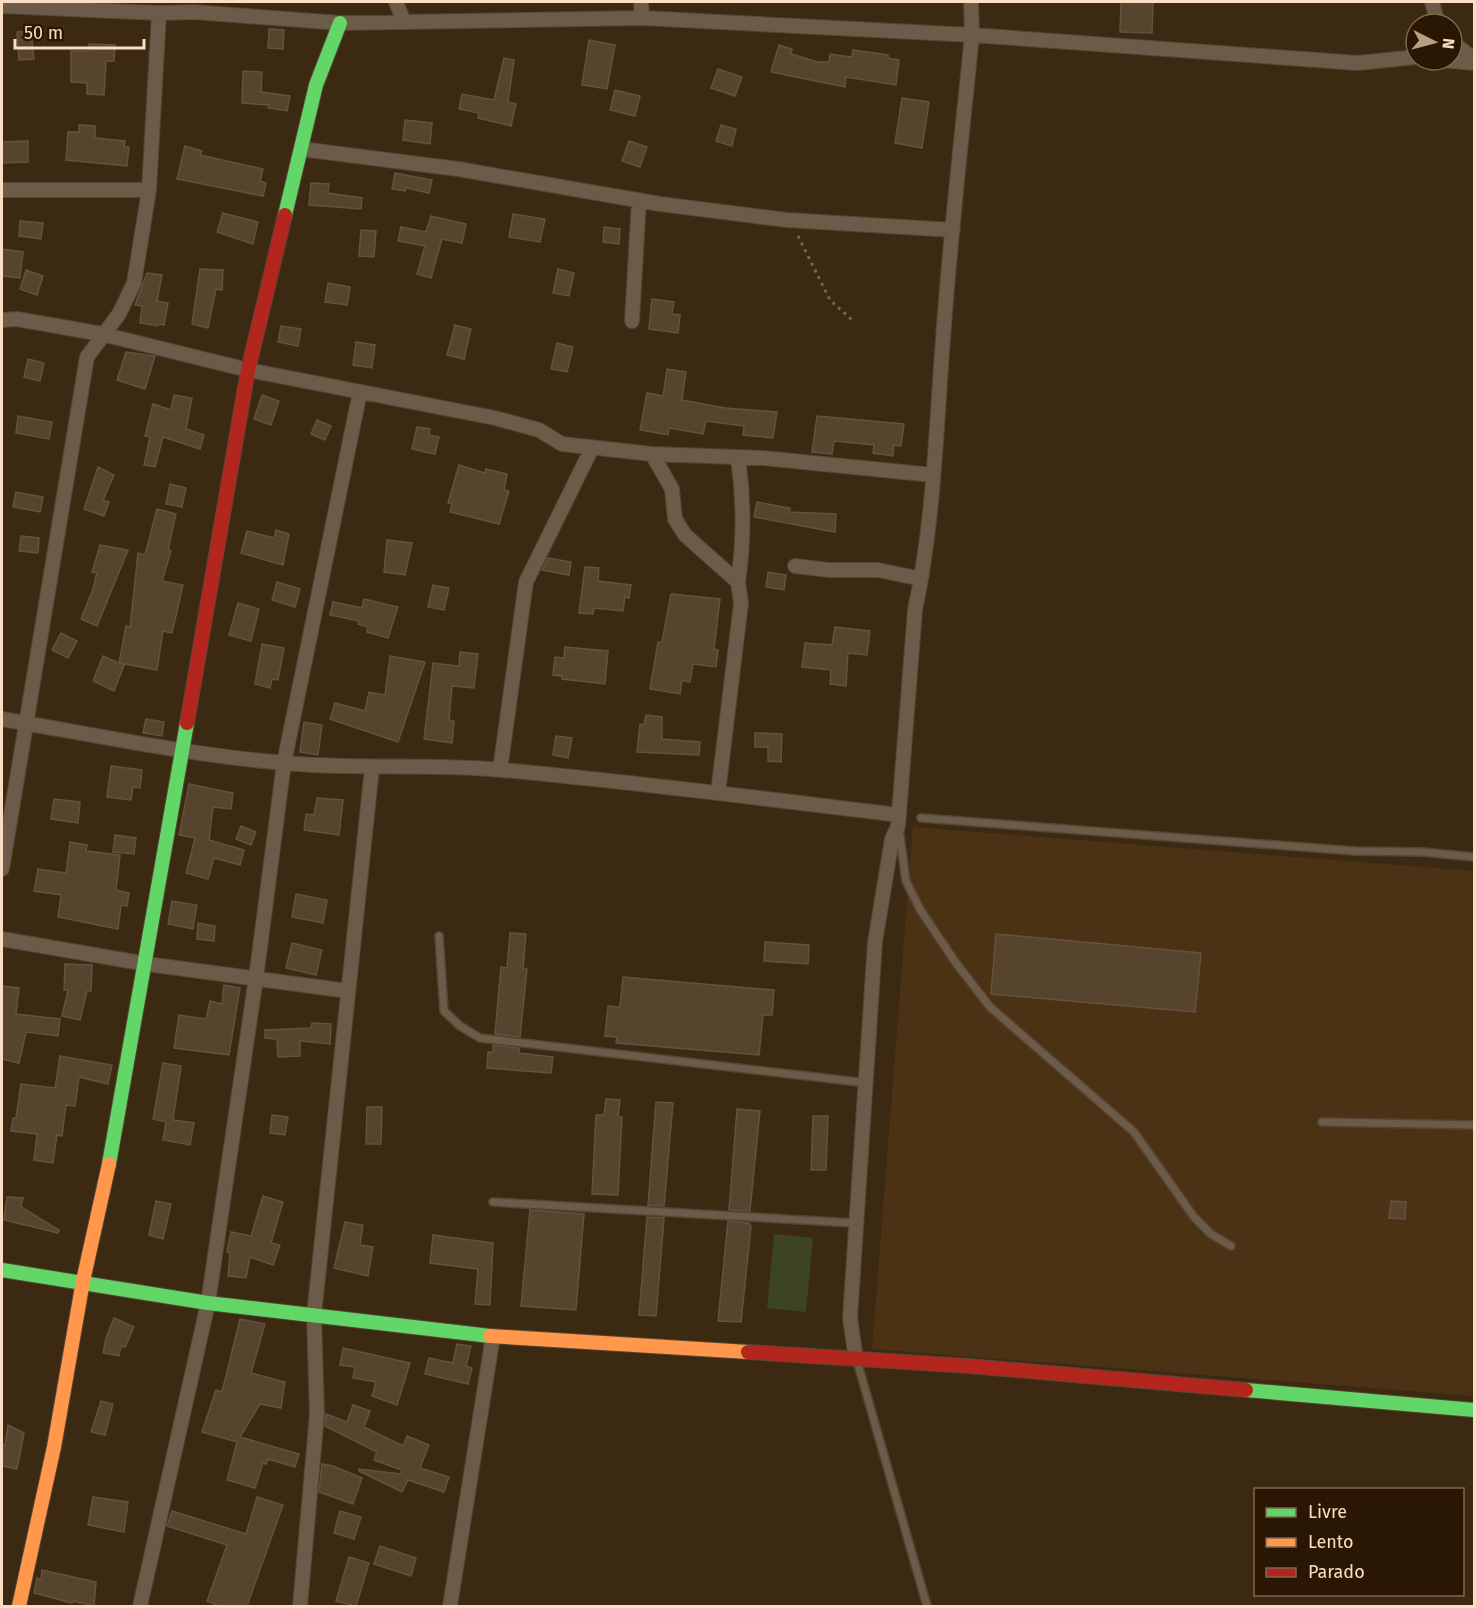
<svg xmlns="http://www.w3.org/2000/svg" width="1476" height="1608" viewBox="0 0 1476 1608" font-family="'Fira Sans',sans-serif">
  <style>
    .built { fill: #4c3214 }
    .green { fill: #3c4425 }
    .building { fill: #57442f; stroke: #64523e; stroke-width: 1.5 }
    .lines { fill: none; stroke-linecap: round; stroke-linejoin: round }
    .lane-casing { stroke: #554534; stroke-width: 10 }
    .street-casing { stroke: #554534; stroke-width: 16 }
    .fast-casing { stroke: #554534; stroke-width: 16 }
    .slow-casing { stroke: #554534; stroke-width: 16 }
    .jam-casing { stroke: #554534; stroke-width: 16 }
    .path { stroke: #726453; stroke-width: 3; stroke-dasharray: 3 4.5; stroke-linecap: butt }
    .lane { stroke: #6c5b48; stroke-width: 7 }
    .street { stroke: #6c5b48; stroke-width: 14 }
    .fast { stroke: #63d668; stroke-width: 14 }
    .slow { stroke: #ff974d; stroke-width: 14 }
    .jam { stroke: #b3261e; stroke-width: 14 }
  </style>
  <rect width="100%" height="100%" fill="#3c2912"/>
  <path class="built" d="M913,827l561,44v525l-602,-47z"/>
  <path class="green" d="M774,1234l39,4 -7,74 -39,-4z"/>
  <path class="building" d="M1121,2h32l-1,31 -32,-1z
    M269,29l15,1 -1,19 -15,-1z
    M31,31l3,28 -15,1 -2,-28z
    M589,40l26,5 -8,44 -25,-4z
    M89,44l26,1 -1,16h-8l-2,34 -17,-1v-11l-16,-1v-31h17z
    M779,45l13,4 -1,5 27,8h11l1,-8 22,3 1,-7 35,5v3l11,2 -3,25 -50,-8 -1,10 -74,-15z
    M504,58l10,2 -6,42 8,2 -5,22 -33,-8 1,-5 -20,-4 3,-15 32,6z
    M718,69l24,8 -7,19 -24,-8z
    M243,71l19,1 -1,20 29,4 -3,15 -19,-3 1,-3 -27,-2z
    M615,90l25,6 -5,20 -25,-6z
    M902,98l27,4 -7,46 -27,-5z
    M405,120l27,3 -2,21 -27,-4z
    M79,125l16,1v12l30,3 -1,6h5l-2,19 -61,-6 2,-28h11z
    M721,125l15,4 -4,17 -16,-5z
    M28,141v21l-26,1v-21z
    M629,141l18,6 -7,20 -18,-6z
    M185,146l17,5 -2,4 63,14 -3,12 6,2 -3,13 -86,-17z
    M395,173l37,7 -3,13 -23,-5 -1,3 -13,-2z
    M311,183l18,1 -1,9 34,5 -1,11 -52,-4z
    M223,213l35,9 -5,22 -36,-12z
    M513,214l32,5 -5,23 -31,-5z
    M431,216l35,8 -4,19 -20,-4 -11,39 -14,-4 8,-28 -27,-5 3,-14 25,5z
    M20,221l23,2 -2,16 -22,-3z
    M604,227l16,2 -1,15 -16,-2z
    M361,230l15,1 -2,26 -15,-1z
    M2,249l21,3 -3,26 -18,-2z
    M200,269l23,1 -1,20 -6,-1 -8,39 -16,-4z
    M558,269l16,4 -5,23 -16,-3z
    M26,270l17,6 -6,19 -17,-6z
    M147,273l15,2 -5,26 11,2 -4,22 -5,-1 -1,2 -18,-3 2,-17 -7,-1z
    M328,283l22,4 -3,18 -22,-3z
    M652,299l22,3 -2,12 8,1 -2,18 -29,-4z
    M455,325l16,4 -7,30 -17,-4z
    M281,326l20,3 -3,17 -20,-4z
    M356,342l19,3 -3,23 -19,-3z
    M557,343l16,4 -6,25 -16,-3z
    M126,352l29,4 -10,33 -28,-9z
    M28,359l16,4 -4,18 -16,-4z
    M667,369l19,3 -4,28 43,8 52,4 -4,26 -30,-3 1,-9 -38,-5 -3,13 -34,-6 -1,7 -28,-5 7,-37 16,3z
    M174,395l18,3 -6,31 18,6 -4,14 -37,-12 -8,30 -11,-2 6,-28 -5,-1 8,-32 18,6z
    M262,395l17,6 -8,24 -17,-6z
    M18,416l34,6 -3,17 -33,-6z
    M817,416l87,8 -3,22 -7,-1 -1,11 -20,-3 1,-8 -40,-4 -2,13 -20,-2z
    M317,420l14,6 -6,14 -14,-6z
    M417,427l13,2 -1,6 10,2 -4,17 -23,-5z
    M459,465l26,8 1,-4 21,5 -3,16 5,1 -10,33 -49,-12 2,-8 -4,-1z
    M98,467l16,8 -11,25 6,2 -5,14 -20,-7z
    M170,484l16,4 -4,19 -16,-3z
    M16,492l27,5 -3,15 -27,-5z
    M757,502l33,6 -1,4 47,2 -1,18 -81,-15z
    M157,509l19,5 -8,36 3,1 -9,30 21,4 -11,48 -9,-2 -6,39 -37,-7 4,2 -10,26 -21,-10 10,-25 16,7 7,-37 4,1 8,-74 7,2z
    M276,530l13,4 -6,31 -42,-12 6,-22 27,7z
    M21,536l18,2 -1,15 -19,-2z
    M387,540l25,3 -7,32 -21,-3z
    M100,545l28,5 -31,76 -16,-7 12,-30 4,-16 -5,-1z
    M548,558l23,4 -2,13 -27,-5z
    M585,567l14,1 -1,13 33,4 -2,13 -4,-1 -2,14 -29,-3 -1,6 -14,-1z
    M768,572l18,3 -2,15 -18,-3z
    M277,582l23,7 -5,18 -23,-7z
    M433,585l16,3 -5,22 -16,-3z
    M671,594l49,5 -6,50 4,1 -2,17 -23,-3 -3,18 -8,-2 -2,14 -30,-5 8,-47h4z
    M364,599l34,8 -10,31 -21,-6 1,-5 -10,-3 1,-3 -29,-6 3,-13 29,6z
    M238,603l21,6 -8,32 -22,-6z
    M835,627l35,4 -3,24 -19,-2 -2,33 -16,-2 1,-14 -29,-3 3,-24 27,2z
    M61,633l16,8 -9,17 -16,-8z
    M262,644l22,4 -6,32 -6,-1 -2,9 -15,-4z
    M565,647l43,4 -3,33 -43,-5v-3l-9,-1 2,-18 9,1z
    M460,652l18,2 -4,34 -22,-2 -3,34 5,1 -2,22 -28,-4 9,-76 26,3z
    M390,656l35,6 -27,80 -68,-23 5,-16 30,8 4,-19 16,3z
    M646,715l16,2v22l38,3 -1,13 -62,-3 3,-28 4,1z
    M146,719l18,3 -2,14 -19,-3z
    M304,722l18,3 -4,30 -18,-3z
    M755,733l27,1 -1,28 -13,-1v-14h-13z
    M556,736l16,2 -4,20 -15,-3z
    M111,766l31,4 -2,18 -7,-1 -2,13 -24,-3z
    M189,784l44,9 -2,16 -18,-2 -4,33 35,10 -4,15 -26,-7 -6,21 -22,-6 9,-35 -16,-3z
    M317,798l26,2 -4,35 -35,-5 2,-16 8,1z
    M54,799l26,3 -2,21 -27,-4z
    M241,826l15,6 -5,13 -15,-6z
    M115,835l21,3 -2,16 -21,-2z
    M70,842l17,3 -1,6 34,4 -4,35 13,3 -2,13 -6,-1 -3,24 -60,-12 3,-22 -27,-4 4,-22 28,4z
    M296,894l31,6 -4,23 -31,-6z
    M172,901l25,4 -4,24 -25,-5z
    M198,923l17,3 -1,15 -17,-2z
    M510,933l16,1 -3,35h4l-7,68 -25,-3 6,-67 6,1z
    M996,934l205,19 -6,59 -204,-18z
    M765,942l44,3 -1,19 -44,-3z
    M292,943l30,7 -6,25 -30,-7z
    M65,964l27,1 -1,26h-4l-7,29 -18,-4 6,-26h-4z
    M623,977l151,13 -2,25h-9l-4,40 -143,-12 1,-6 -12,-1 3,-30 12,1z
    M224,985l16,3 -11,67 -55,-7 5,-33 27,4 4,-18 12,3z
    M2,986l17,2 -3,26 44,5 -2,17 -32,-4 -7,31 -17,-4z
    M312,1023l19,1 -1,20 -30,-3v15l-22,1 -1,-18 -12,-1v-8l46,-2z
    M493,1045l26,3v5l34,4 -2,16 -64,-5 1,-16h5z
    M60,1056l52,9 -4,19 -29,-7 -4,29 -9,-1 -4,31 -5,-1 -4,28 -19,-3 3,-26 -26,-3 2,-13h3l5,-34 34,4z
    M163,1063l18,3 -8,54 21,3 -4,22 -27,-5 3,-18 -13,-3z
    M606,1099l14,1 -2,16 4,1 -4,78 -26,-1 4,-79h8z
    M656,1102l17,1 -9,103 -16,-1z
    M367,1107h15l-1,37h-15z
    M737,1109l23,2 -10,100 -21,-1z
    M272,1115l16,2 -3,18 -15,-2z
    M813,1116h15l-2,54h-15z
    M263,1196l20,6 -12,41 9,2 -7,20 -23,-8 -4,21 -18,-2 2,-23 -3,-1 4,-20 20,4z
    M7,1197l16,1 -2,9 38,23 -1,3 -54,-13z
    M156,1201l15,3 -8,35 -14,-4z
    M1391,1201l15,1 -1,17 -16,-1z
    M530,1210l54,4 -8,96 -55,-4z
    M647,1217l17,1 -8,98 -17,-1z
    M728,1221l21,2 2,4 -10,95 -23,-1z
    M345,1222l18,3 -3,20 13,2 -5,29 -34,-8z
    M433,1235l60,8 -3,62 -15,-1 3,-35 -48,-6z
    M114,1318l20,9 -9,20 -4,-1 -2,10 -16,-3 3,-15z
    M240,1319l25,5 -14,49 34,9 -4,26 -21,-4 -20,33 59,17 -4,13 -27,-8 -2,5 -3,-1 -8,25 -28,-8 10,-38 -35,-10 14,-42 6,2z
    M457,1344l14,2 -5,20 6,2 -4,16 -43,-10 4,-16 24,5z
    M343,1348l67,15 -13,42 -25,-9 4,-14 -23,-4 2,-11 -15,-2z
    M101,1401l12,3 -8,31 -14,-3z
    M353,1405l17,6 -6,16 39,19 4,-10 22,9 -9,23 29,9 -5,15 -36,-12 -6,12 -43,-21v-2l42,5 1,-4 -28,-10 3,-8 -52,-26 1,-12 21,8z
    M8,1425l16,8 -7,36 -15,-3v-21h3z
    M322,1464l11,2 29,12 -9,26 -34,-12z
    M93,1497l35,5 -4,30 -36,-7z
    M257,1497l26,8 -36,101h-28l-12,-5 20,-56 -60,-19 5,-15 74,23z
    M340,1511l21,6 -7,22 -20,-6z
    M380,1546l36,12 -5,18 -37,-12z
    M349,1557l20,6 -13,43 -20,-5z
    M42,1570l54,12 -2,24 -21,-5 -1,2 -38,-10 3,-15 4,2z"/>
  <g class="lines">
    <g class="lane-casing">
      <path id="lane" d="M921,818l434,33 68,1 51,5
        M899,829l7,52 15,30 35,52 34,44 144,125 60,85 17,17 20,12
        M439,936l5,75 16,15 20,12 387,45
        M1322,1122l152,3
        M493,1202l361,21
        M857,1361l70,245"/>
    </g>
    <g class="street-casing">
      <path id="street" d="M396,2l8,20
        M641,2l1,16
        M1432,2l6,22
        M2,6l157,7 35,-1 146,11 302,-5 330,17 386,28 58,-6
        M1452,42l22,17
        M1440,60l34,3
        M301,149l157,20 202,35 127,16 166,10
        M2,190h147
        M2,320l15,-1 85,15 146,36 247,48 44,12 23,14 90,10 20,35 3,30 10,16 53,47 3,21 -23,190
        M632,321l7,-121
        M652,454l111,4 170,17
        M795,566l34,4h49l39,8 5,-3
        M738,582c6,-41 6,-83 0,-124
        M2,719c93,16 187,36 282,44 73,7 145,0 218,7 133,12 265,29 397,45
        M500,770l26,-188 66,-134
        M2,869l85,-512 32,-43 15,-31 15,-93 10,-177
        M2,939l145,25 201,27
        M856,1359l-6,-41 25,-376 17,-103 6,-13 17,-216c19,-89 21,-181 28,-271 7,-102 19,-203 29,-304l-1,-33
        M140,1606l68,-303 48,-325 28,-215 76,-371
        M300,1606l17,-192 -3,-99 58,-547
        M450,1606l43,-270"/>
    </g>
    <g class="fast-casing">
      <path id="fast" d="M285,215l31,-130 24,-62
        M109,1164l78,-441
        M2,1270l206,33 282,33
        M1246,1390l228,20"/>
    </g>
    <g class="slow-casing">
      <path id="slow" d="M490,1336l258,16
        M19,1606l35,-159 29,-166 26,-117"/>
    </g>
    <g class="jam-casing">
      <path id="jam" d="M187,723l61,-353 37,-155
        M748,1352l221,14 277,24"/>
    </g>
    <path class="path" d="M798,236l32,64 22,20"/>
    <use href="#lane" class="lane"/>
    <use href="#street" class="street"/>
    <use href="#fast" class="fast"/>
    <use href="#slow" class="slow"/>
    <use href="#jam" class="jam"/>
  </g>
  <rect width="1476" height="1608" fill="none" stroke="#f9dec4" stroke-width="6"/>
  <rect x="1254" y="1488" width="210" height="108" fill="#2a1703" stroke="#7d6750" stroke-width="1.5"/>
  <rect x="1266" y="1508" width="30" height="9" fill="#63d668" stroke="#7d6750" stroke-width="1.5"/>
  <text x="1308" y="1518" font-size="18" fill="#f9dec4">Livre</text>
  <rect x="1266" y="1538" width="30" height="9" fill="#ff974d" stroke="#7d6750" stroke-width="1.5"/>
  <text x="1308" y="1548" font-size="18" fill="#f9dec4">Lento</text>
  <rect x="1266" y="1568" width="30" height="9" fill="#b3261e" stroke="#7d6750" stroke-width="1.5"/>
  <text x="1308" y="1578" font-size="18" fill="#f9dec4">Parado</text>
  <g transform="translate(1434 42) rotate(96)"><circle r="28" fill="#2a1703" stroke="#7d6750" stroke-width="1.5"/>
  <path d="M0-4.5L10 22L0 15L-10 22Z" fill="#b79f86"/>
  <text y="-9" font-size="16" font-weight="bold" text-anchor="middle" fill="#f9dec4">N</text>
  </g>
  <path d="M15 39v9h129v-9" fill="none" stroke="#f9dec4" stroke-width="3"/>
  <text x="24" y="39" font-size="18" fill="#f9dec4" stroke="#2a1703" stroke-width="4.5" paint-order="stroke">50 m</text>
</svg>
